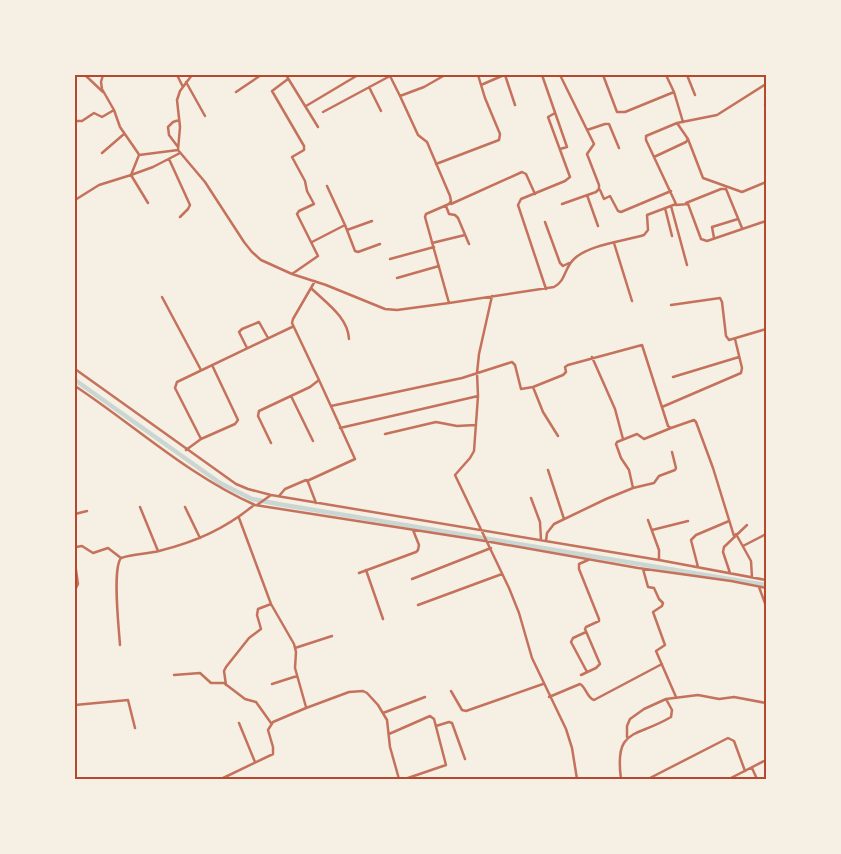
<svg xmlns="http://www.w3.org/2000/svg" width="841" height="854" viewBox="0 0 841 854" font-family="'Alegreya Sans',sans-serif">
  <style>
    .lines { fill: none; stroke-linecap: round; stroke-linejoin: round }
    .canal { stroke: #c9d6d2; stroke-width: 4.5 }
    .minor { stroke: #c5725c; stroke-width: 2.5 }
    .neatline { fill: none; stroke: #b5482f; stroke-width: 2 }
  </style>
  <rect width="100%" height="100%" fill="#f6efe4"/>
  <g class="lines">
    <path class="canal" d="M75,380l145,103 32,16 26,5 488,81"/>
    <path class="minor" d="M85,75l18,17
      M103,75l-2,7 1,7 12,21 6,17 18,26 1,2 39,-5 27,32 39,60 8,10 9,8 31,14 34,11 59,24 12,1 52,-7
      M177,75l6,12
      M286,75l32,52
      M445,75l-21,12 -24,9 18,39 9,7 23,54 1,5 -2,3 -23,10 -1,3 24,86 105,-16c12,-6 10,-19 20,-28 14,-14 50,-18 70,-24l4,-5 -1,-15 29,-11 -30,-64v-4l31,-13 40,-8 49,-31
      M505,75l10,30
      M542,75l25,72 -7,2
      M560,75l34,69 -7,10 12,31v4l-3,3 -34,12
      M603,75l14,37h8l49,-20 9,30
      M666,75l8,17
      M687,75l8,20
      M390,76l10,20
      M288,79l-16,12 32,55v4l-12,7 13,24 2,10 7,13 -15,7 -2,3 21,42 -26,18
      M186,82l19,34
      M481,85l23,-10
      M369,87l12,24
      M236,92l25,-17
      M765,105l1,2
      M306,106l52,-31
      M323,112l67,-36
      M75,121h7l12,-8 8,4 12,-7
      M587,130l18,-6h4l10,24
      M688,139l15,39 39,14 24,-10
      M178,147l-9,-12 -1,-8 5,-5 6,-2
      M178,150l2,-23 -3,-27 3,-9 12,-16
      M102,153l22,-19
      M654,157l32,-15 2,-3 -11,-16
      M169,159l21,46 -2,4 -8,8
      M436,164l63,-24 1,-6 -15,-36 -7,-23
      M600,190l4,9 6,-3 8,15 3,1 50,-21
      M587,195l11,31
      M75,200l24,-15 32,-10 8,-20
      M148,203l-17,-28 22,-8 27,-14
      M686,203l35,-14h5l16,39
      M451,204l71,-32 4,2 9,20
      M676,205l12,-1 13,35 6,2 59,-20
      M446,206l3,8 6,1 3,3 11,26
      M671,206l16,59
      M665,208l7,28
      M545,222l15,41 3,3 6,-3
      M345,225l10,26 3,1 22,-8
      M347,230l25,-9
      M714,238l-2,-11 26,-8
      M312,242l33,-17 -18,-39
      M432,243l33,-8
      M614,243l18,58
      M390,259l44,-12
      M397,278l42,-12
      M311,288c14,14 37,29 38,51
      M546,289l-28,-84 3,-6 44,-18 5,-4 -22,-60 7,-4
      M492,296l-13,58 -2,19 1,23 -4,55 -4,7 -15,17 54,113 10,25 13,45 34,71 6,19 5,31
      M162,297l39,73
      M671,305l49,-7 2,4 4,34 3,4 37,-11
      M247,348l-8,-16 3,-3 17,-7 9,16
      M592,357l23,52 8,30
      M75,369l161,115 12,5 23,6 388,65 107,20
      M673,377l66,-20
      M75,386c59,39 114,90 180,119l230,36 153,27 93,13 35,7
      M533,387l30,-12 3,-3 -1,-5 3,-2 74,-20 26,81 3,2 23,-8 2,2 17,46 21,68
      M291,396l22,45
      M331,406l131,-28 50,-16 3,3 6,24 12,-2 10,25 15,24
      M662,407l79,-34 1,-5 -7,-29
      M340,428l138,-32
      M385,434l51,-12 21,4 18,-1
      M201,439l-26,-51 2,-6 115,-55
      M271,443l-13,-27 1,-5 51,-24 9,-7 -27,-57 1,-4 22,-38
      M186,450l15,-11 34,-15 3,-4 -26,-55
      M548,470l16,49
      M307,481l48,-22 -36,-79
      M633,488l-4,-18 -8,-12 -5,-14 1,-2 20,-8 7,5 27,-11
      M279,496l6,-7 21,-9 2,2 8,21
      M531,498l9,24 1,18
      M257,505l14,-10
      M140,507l18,44
      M185,507l15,31
      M75,514l12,-3
      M239,518l32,86 23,40 2,8 -1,16 11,39
      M648,520l11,30v10
      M652,530l36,-9
      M736,534l15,27 1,16
      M546,541l1,-8 7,-9 52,-25 27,-11 21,-5 5,-7 16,-6 1,-2 -4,-16
      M75,545l1,2 -1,4
      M743,546l23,-12
      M76,547l6,-1 11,7 15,-5 13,10
      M75,563l3,21 -3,6
      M698,567l-7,-27 5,-5 33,-14
      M643,569l5,18 6,1 5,11 4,4 -1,3 -9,6 12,33 -9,6 20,46
      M366,570l17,49
      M359,573l57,-21 2,-2 1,-5 -6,-15
      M730,573l-7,-21 1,-5 23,-22
      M412,579l79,-31
      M759,587l7,19
      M418,605l84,-31
      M586,632l-13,6 -2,4 16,30
      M120,645c-1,-16 -8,-76 1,-87 12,-4 26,-4 38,-7 36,-9 66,-22 95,-46
      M295,648l37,-12
      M174,675l26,-2 11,10h13l21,16 11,3 15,21
      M581,675l15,-7 4,-4 -15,-35 1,-2 13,-6v-2l-20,-50v-5l9,-4
      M272,684l25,-8
      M226,685l-2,-14 2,-4 23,-29 12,-9 -4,-14 1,-6 13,-5
      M451,691l11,19 4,1 77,-27
      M549,697l31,-13c6,3 7,14 14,16l68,-36
      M75,705l53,-5 7,28
      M383,713l42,-16
      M239,723l16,39
      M436,726l13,-4 3,1 13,36
      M389,734l41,-18 4,3 12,46 -41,14
      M627,737v-11l3,-7 14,-10 22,-10 32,-4 21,4 15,-2 32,6
      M752,768l5,11
      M221,779l52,-25v-7l-5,-17 5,-8 33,-14 43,-16 14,-1 4,2 11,12 9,15 3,27 9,32
      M621,779c-7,-52 15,-41 50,-62l1,-7 -6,-11
      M648,779l80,-41 6,3 11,30
      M729,779l37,-19"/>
  </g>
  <rect width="841" height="854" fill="none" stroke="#f6efe4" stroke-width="152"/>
  <rect x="76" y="76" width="689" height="702" class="neatline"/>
</svg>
